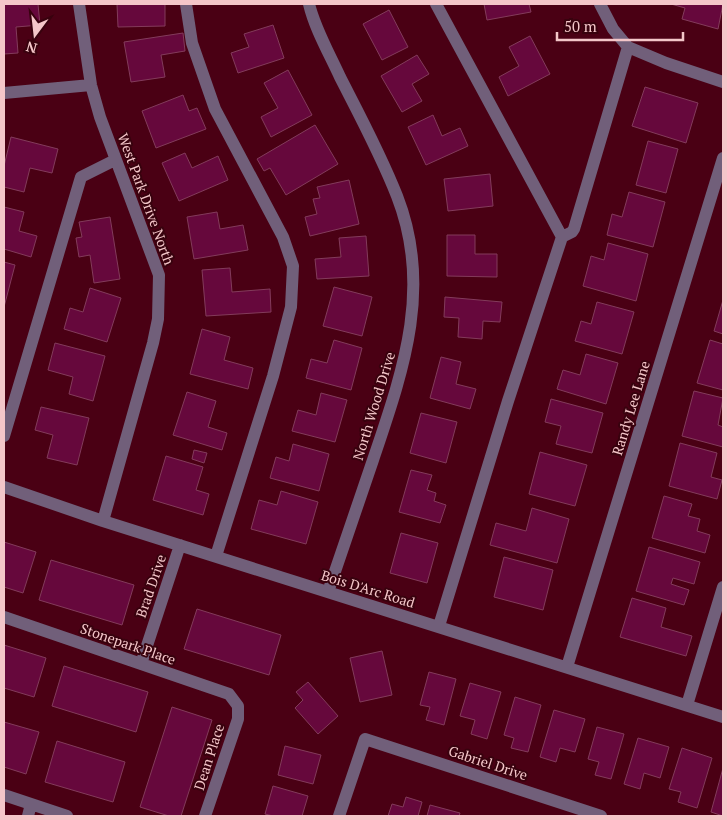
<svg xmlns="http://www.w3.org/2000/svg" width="727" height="820" viewBox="0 0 727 820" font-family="'PT Serif',serif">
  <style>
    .building { fill: #66083c; stroke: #833b5b }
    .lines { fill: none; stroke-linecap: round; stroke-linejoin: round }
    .minor { stroke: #715f7a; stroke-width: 12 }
    .labels { text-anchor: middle; stroke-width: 4; stroke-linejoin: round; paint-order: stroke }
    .street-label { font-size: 14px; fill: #f4c6c9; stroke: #38020e }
  </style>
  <rect width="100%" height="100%" fill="#4a0014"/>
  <path class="building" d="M4,4h34l2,21 -24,2 2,26 -14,1z
    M117,4h48v22l-47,1z
    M484,4h45l2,8 -44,8z
    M671,4h52l-5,25 -36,-10 3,-11z
    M389,10l19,37 -26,13 -19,-36z
    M273,25l11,33 -46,15 -7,-20 18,-6 -5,-13z
    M183,33l2,18 -24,4 4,22 -34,5 -7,-40z
    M530,36l20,38 -42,22 -9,-19 20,-11 -10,-19z
    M417,55l12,19 -17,10 10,17 -20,11 -21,-36z
    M288,70l24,45 -41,22 -10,-20 17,-9 -14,-25z
    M645,87l53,16 -12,40 -54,-17z
    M183,95l6,16 8,-3 9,21 -50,19 -14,-37z
    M433,115l9,21 18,-8 8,18 -42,19 -18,-38z
    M315,125l23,39 -52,31 -16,-27 -6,3 -7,-12z
    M11,137l47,12 -6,24 -22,-5 -6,24 -20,-5v-21z
    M648,141l30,8 -12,44 -30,-8z
    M185,153l7,15 26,-12 10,24 -49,21 -17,-38z
    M490,174l3,32 -45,5 -4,-32z
    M349,180l10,44 -49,12 -5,-19 12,-3 -4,-15 7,-1 -3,-11z
    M629,192l36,10 -12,45 -46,-12 5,-21 10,3z
    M4,207l20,5 -5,19 18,5 -6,21 -27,-8z
    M217,212l3,17 23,-4 5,25 -54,9 -7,-42z
    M110,217l10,62 -26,4 -4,-28 -11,2 -3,-19 6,-1 -3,-15z
    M447,235h28v19h22v23l-50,-1z
    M366,236l3,40 -52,3 -2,-20 26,-2 -2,-19z
    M608,243l40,11 -12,47 -53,-15 8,-30 13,4z
    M4,262l11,3 -11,42z
    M230,268l2,24 38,-3 1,23 -65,4 -4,-46z
    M334,287l38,10 -10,39 -39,-10z
    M90,288l31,10 -14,44 -43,-13 6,-21 13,4z
    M445,297l57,5 -2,20 -17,-1 -1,18 -24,-2 1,-19 -15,-1z
    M723,300v34l-9,-3z
    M597,302l37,10 -12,42 -47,-13 6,-20 10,3z
    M202,329l28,8 -6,23 29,8 -5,21 -58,-15z
    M334,340l28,8 -11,42 -45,-12 5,-19 16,4z
    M710,340l13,4v46l-26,-7z
    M55,343l50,13 -12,45 -24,-7 4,-17 -25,-7z
    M586,354l32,9 -12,41 -49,-15 6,-19 17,5z
    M441,357l20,5 -5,22 20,5 -6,20 -40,-11z
    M694,391l29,7 -5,27 5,2v20l-41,-11z
    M187,392l29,9 -8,26 19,6 -5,17 -49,-15z
    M321,393l26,7 -12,42 -43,-11 6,-21 18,5z
    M551,399l52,14 -11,40 -36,-9 5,-18 -16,-4z
    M41,407l48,11 -12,47 -30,-7 6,-23 -18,-5z
    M421,413l36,9 -11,41 -36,-10z
    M680,443l37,10 -6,24 11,3 -5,19 -48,-13z
    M293,444l36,10 -10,37 -49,-13 6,-21 13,4z
    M194,450l13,3 -3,10 -12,-4z
    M540,452l47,13 -12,41 -46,-12z
    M166,456l37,11 -7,23 13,4 -6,21 -50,-15z
    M411,470l21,5 -5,15 9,3 -2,8 12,4 -6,18 -41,-11z
    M281,491l37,11 -12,42 -55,-15 8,-29 18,5z
    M664,496l28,8 -4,12 12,3 -3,12 13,4 -5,18 -53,-15z
    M532,508l37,11 -12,44 -67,-18 6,-22 30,8z
    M401,533l37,10 -11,40 -37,-10z
    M4,542l32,10 -13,41 -19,-6z
    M649,547l51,15 -6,22 -21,-6 -2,6 18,6 -5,15 -48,-14z
    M504,557l49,13 -10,40 -49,-13z
    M51,560l83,25 -12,40 -83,-25z
    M632,598l34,10 -5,19 31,9 -6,20 -66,-19z
    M197,609l84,26 -12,40 -85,-26z
    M4,645l42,13 -12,39 -30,-9z
    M382,651l10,44 -32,7 -10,-44z
    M64,666l84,26 -12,40 -84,-26z
    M429,672l27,7 -12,46 -18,-5 4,-13 -10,-2z
    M308,682l30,34 -20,18 -23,-26 8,-8 -7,-8z
    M470,683l31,9 -14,47 -16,-5 4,-14 -15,-4z
    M515,697l26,8 -13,47 -17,-4 3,-10 -10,-3z
    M172,707l40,13 -31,96h-12l-29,-9z
    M554,710l31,9 -10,33 -15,-4 -4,14 -16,-5z
    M4,722l35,10 -13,42 -22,-7z
    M597,727l27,7 -13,45 -16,-4 4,-13 -11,-3z
    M638,738l31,9 -9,31 -16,-5 -4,16 -16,-5z
    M57,741l68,21 -12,40 -68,-20z
    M285,746l36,9 -8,29 -35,-9z
    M682,748l30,10 -15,50 -19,-6 3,-10 -12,-3z
    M723,768v48l-12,-4z
    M273,786l35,10 -6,20h-29l-8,-2z
    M406,797l16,5 -4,14h-30l4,-12 11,3z
    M430,805l30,8 -1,3h-32z"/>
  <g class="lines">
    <path class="minor" d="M79,4l12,81 9,32 59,158 -1,44 -5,24 -50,178
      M186,4l6,39 23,66 68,128 10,29 -2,41 -18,69 -57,180
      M309,4c6,25 20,49 31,73 20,39 41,78 57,119 36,92 6,175 -24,264 -15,44 -30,88 -45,132
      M436,4l126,233 -54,164 -69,225
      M600,4l13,25 15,18 38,16 57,19
      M4,93l87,-8
      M562,237l10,-5 2,-3 54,-182
      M4,436l77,-259 34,-17
      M4,487l99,34 620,196
      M4,617l225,77 9,12v13l-33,97
      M141,664l39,-119
      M567,667l156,-509
      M687,705l36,-118
      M4,795l63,21
      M28,816l3,-12
      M339,816l26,-77 236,77"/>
  </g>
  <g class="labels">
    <g class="street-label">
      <text transform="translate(146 199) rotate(70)" y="5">West Park Drive North</text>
      <text transform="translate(374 406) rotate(-73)" y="5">North Wood Drive</text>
      <text transform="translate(631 408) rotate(-73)" y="5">Randy Lee Lane</text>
      <text transform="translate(151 586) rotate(-71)" y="5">Brad Drive</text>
      <text transform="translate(368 589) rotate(17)" y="5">Bois D'Arc Road</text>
      <text transform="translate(128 644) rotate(19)" y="5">Stonepark Place</text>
      <text transform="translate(209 757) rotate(-72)" y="5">Dean Place</text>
      <text transform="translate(488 763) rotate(18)" y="5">Gabriel Drive</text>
    </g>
  </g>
  <rect width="727" height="820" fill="none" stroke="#f4c6c9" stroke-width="10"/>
  <g transform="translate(35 35) rotate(195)" stroke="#38020e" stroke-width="4" paint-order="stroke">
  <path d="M0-4L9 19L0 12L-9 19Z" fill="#f4c6c9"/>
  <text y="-8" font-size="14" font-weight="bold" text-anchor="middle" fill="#f4c6c9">N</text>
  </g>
  <path d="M557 32v8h126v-8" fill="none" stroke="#f4c6c9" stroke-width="2.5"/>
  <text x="564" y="32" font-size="15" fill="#f4c6c9" stroke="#38020e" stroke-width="4" paint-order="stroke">50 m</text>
</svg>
